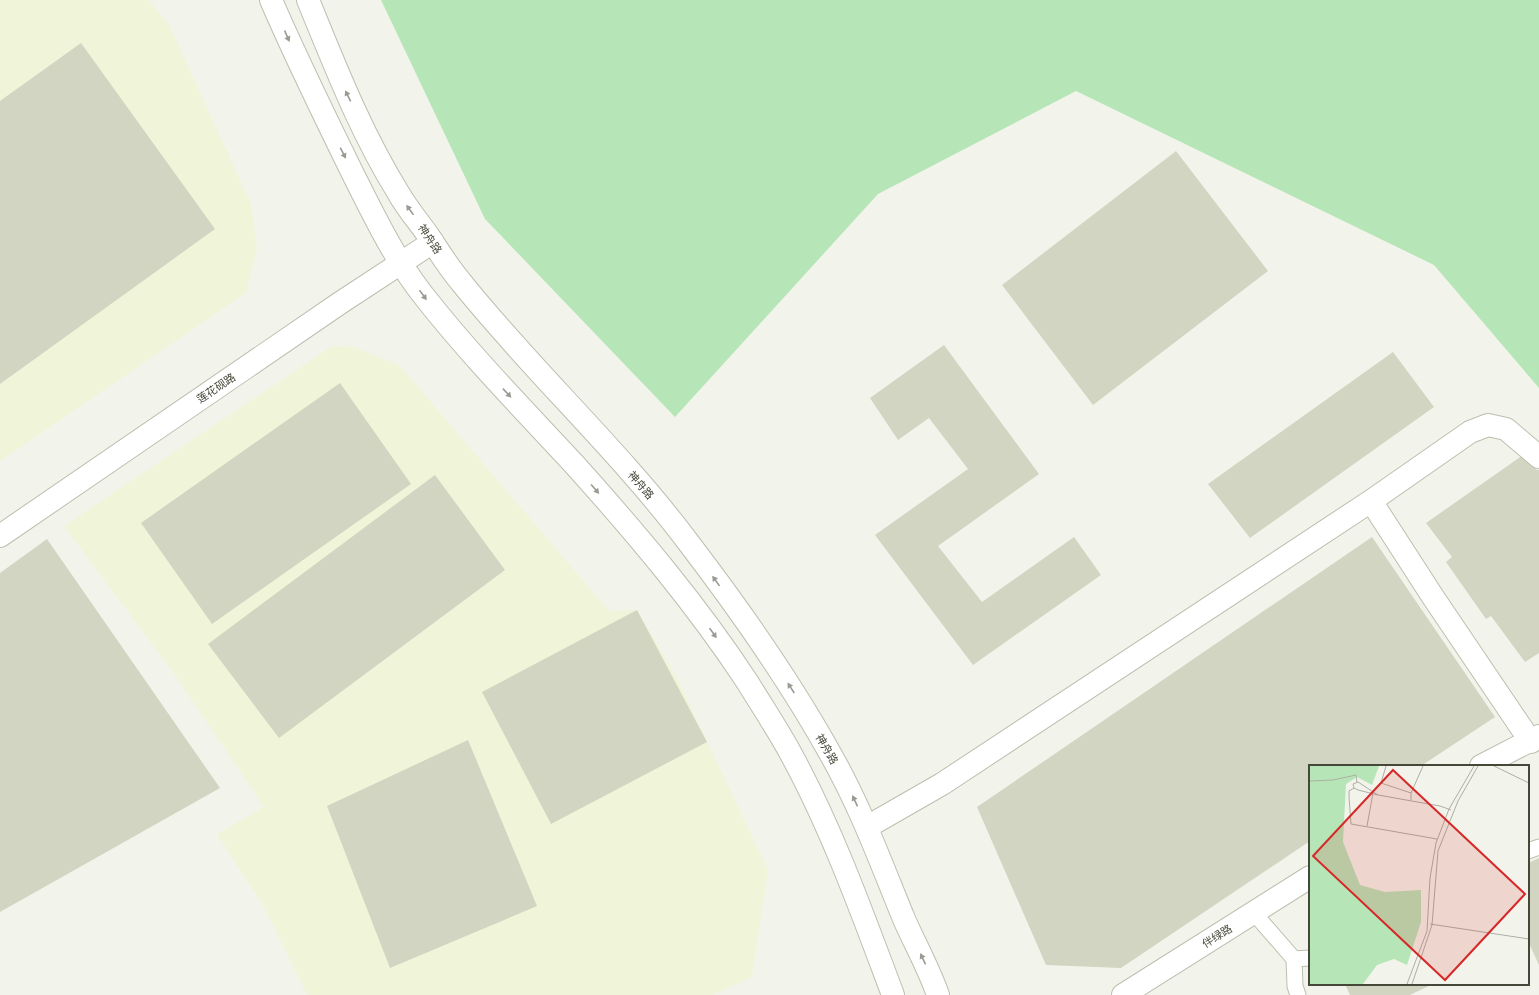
<svg xmlns="http://www.w3.org/2000/svg" width="1539" height="995" viewBox="0 0 1539 995" font-family="'DM Sans','Noto Sans SC',sans-serif">
  <style>
    .commercial { fill: #f0f4d8 }
    .green { fill: #b6e6b7 }
    .building { fill: #d2d5c1 }
    .lines { fill: none; stroke-linecap: round; stroke-linejoin: round }
    .lane-casing { stroke: #bbbfae; stroke-width: 17 }
    .street-casing { stroke: #bbbfae; stroke-width: 24 }
    .lane { stroke: #fff; stroke-width: 15 }
    .street { stroke: #fff; stroke-width: 22 }
    .oneway { fill: #999a92 }
    .labels { text-anchor: middle; stroke-width: 4; stroke-linejoin: round; paint-order: stroke }
    .street-label { font-size: 11px; fill: #454839; stroke: #fff }
    .inset-road { fill: none; stroke: #adafa4; stroke-width: 1 }
    .view { fill: #d62828; fill-opacity: 0.15; stroke: #d62828; stroke-width: 2 }
    .inset-edge { fill: none; stroke: #454839; stroke-width: 2 }
  </style>
  <rect width="100%" height="100%" fill="#f2f4eb"/>
  <path class="commercial" d="M0,0h149l20,25 82,179 6,45 -11,44 -246,168z
    M332,346l23,1 45,19 209,245 28,-1 40,68 91,192 -16,107 -40,18h-405l-43,-88 -47,-73 47,-27 -94,-139 -106,-142z"/>
  <path class="green" d="M381,0h1158v388l-105,-123 -358,-174 -198,103 -203,223 -190,-198z"/>
  <path class="building" d="M81,43l134,186 -215,155v-283z
    M1176,151l92,120 -175,134 -91,-120z
    M944,345l95,129 -101,72 44,56 92,-65 27,38 -128,90 -98,-130 93,-66 -39,-51 -31,22 -28,-42z
    M1393,352l41,55 -184,131 -42,-54z
    M340,383l71,101 -199,140 -71,-101z
    M1526,453l11,17h2v183l-14,9 -34,-46 -5,3 -40,-57 6,-5 -26,-34z
    M435,475l70,95 -226,168 -71,-94z
    M1372,537l123,180 -74,49h-111v75l-189,127 -75,-3 -69,-158z
    M47,539l173,249 -220,124v-339z
    M637,610l70,132 -156,82 -69,-132z
    M468,740l69,166 -147,62 -63,-162z
    M1539,858v107l-11,-24v-78z
    M1345,984h88l-23,11h-60z"/>
  <g class="lines">
    <g class="lane-casing">
      <path id="lane" d="M1528,851l11,-4
        M1254,913l40,46 1,27 3,9
        M1294,959l16,-1"/>
    </g>
    <g class="street-casing">
      <path id="street" d="M271,0c25,58 53,115 81,172 22,44 44,90 75,128 46,58 97,110 147,164 62,69 123,141 174,219 14,23 30,47 43,71 41,75 72,161 102,241
        M308,0c27,66 53,133 91,194 9,16 21,29 31,44 10,15 19,30 31,44 72,90 158,168 227,260 52,68 102,139 143,213 30,53 50,108 73,164 11,25 25,50 34,76
        M1371,501l62,96 98,145
        M0,536l340,-233 93,-61
        M1481,766l58,-30
        M867,827l75,-43 429,-283 99,-69 18,-7 18,4 33,28
        M1123,995l187,-118"/>
    </g>
    <use href="#lane" class="lane"/>
    <use href="#street" class="street"/>
  </g>
  <defs><path id="oneway-solid" d="M-6-.8H1V-3.2L6.5 0L1 3.2V.8H-6Z"/></defs>
  <g class="oneway">
    <use href="#oneway-solid" transform="translate(287 36) rotate(66)"/>
    <use href="#oneway-solid" transform="translate(348 96) rotate(-116)"/>
    <use href="#oneway-solid" transform="translate(343 153) rotate(63)"/>
    <use href="#oneway-solid" transform="translate(410 210) rotate(-126)"/>
    <use href="#oneway-solid" transform="translate(423 295) rotate(54)"/>
    <use href="#oneway-solid" transform="translate(507 393) rotate(47)"/>
    <use href="#oneway-solid" transform="translate(595 489) rotate(49)"/>
    <use href="#oneway-solid" transform="translate(716 581) rotate(-126)"/>
    <use href="#oneway-solid" transform="translate(713 633) rotate(55)"/>
    <use href="#oneway-solid" transform="translate(791 688) rotate(-123)"/>
    <use href="#oneway-solid" transform="translate(855 801) rotate(-115)"/>
    <use href="#oneway-solid" transform="translate(923 959) rotate(-115)"/>
  </g>
  <g class="labels">
    <g class="street-label">
      <text transform="translate(430 239) rotate(56)" y="4">神舟路</text>
      <text transform="translate(216 388) rotate(-34)" y="4">莲花砚路</text>
      <text transform="translate(641 485) rotate(49)" y="4">神舟路</text>
      <text transform="translate(827 749) rotate(60)" y="4">神舟路</text>
      <text transform="translate(1217 936) rotate(-32)" y="4">伴绿路</text>
    </g>
  </g>
  <g transform="translate(1309 765)">
    <rect width="220" height="220" fill="#f2f4eb"/>
    <path d="M0,1h70l-7,19 -15,-8 -11,7 -3,58 17,43 25,7 36,-2v32l-14,43 -13,-6 -17,6 -14,19h-54z" fill="#b6e6b7"/>
    <path class="inset-road" d="M77,1l-5,17 30,10M185,1l35,17M0,16l24,-1 23,-5 1,7M45,23l-5,3v6l2,27 86,15M69,30l-20,-13 -5,2 1,4 4,2 20,5 62,11 11,4M102,35v-7l12,-27M58,61l6,-33M121,159l99,15M98,219l20,-53 3,-53 6,-35 13,-34 25,-43M103,219l20,-59 6,-74 20,-50 20,-35"/>
    <path class="view" d="M84,5l132,124 -80,86 -132,-124z"/>
    <rect width="220" height="220" class="inset-edge"/>
  </g>
</svg>
